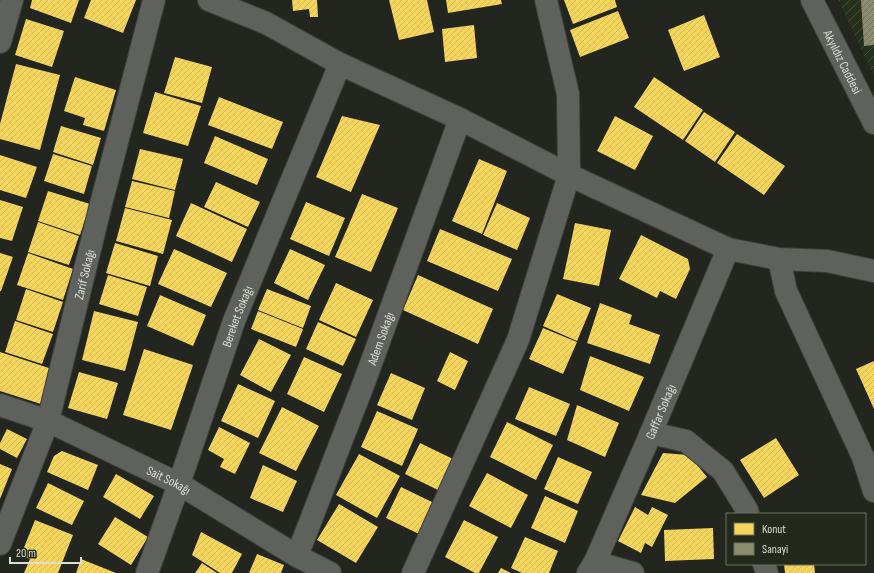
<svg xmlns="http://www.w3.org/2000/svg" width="874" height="573" viewBox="0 0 874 573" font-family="'Sofia Sans Condensed',sans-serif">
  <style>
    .industrial { fill: url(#industrial-furrows) }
    .homes { fill: url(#homes-hatch) }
    .industry { fill: url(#industry-hatch) }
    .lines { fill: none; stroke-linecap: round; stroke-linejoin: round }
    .minor-casing { stroke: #3d403a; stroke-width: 24 }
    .tertiary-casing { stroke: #3d403a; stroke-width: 24 }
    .minor { stroke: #5f625c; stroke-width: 22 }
    .tertiary { stroke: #5f625c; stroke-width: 22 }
    .labels { text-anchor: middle; stroke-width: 4; stroke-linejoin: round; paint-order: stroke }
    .street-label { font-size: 13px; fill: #daded5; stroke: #23291b }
  </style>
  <defs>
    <pattern id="industrial-furrows" width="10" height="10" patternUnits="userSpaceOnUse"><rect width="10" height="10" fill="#262e1c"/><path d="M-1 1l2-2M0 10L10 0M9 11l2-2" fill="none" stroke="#454c3c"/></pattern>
    <pattern id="homes-hatch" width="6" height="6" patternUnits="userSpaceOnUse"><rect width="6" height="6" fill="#f6d55c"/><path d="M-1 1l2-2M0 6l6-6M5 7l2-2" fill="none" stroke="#d2b856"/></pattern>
    <pattern id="industry-hatch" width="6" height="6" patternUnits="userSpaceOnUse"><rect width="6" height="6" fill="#8c8c6e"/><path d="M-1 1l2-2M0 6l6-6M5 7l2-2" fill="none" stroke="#72725e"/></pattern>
  </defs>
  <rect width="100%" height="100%" fill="#22261e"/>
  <path class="industrial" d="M838,0h36v76z"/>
  <path class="homes" d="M32,0h47l-8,23 -41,-15z
    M91,0h45l-13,33 -39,-15z
    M292,0h25l1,17h-8l-1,-8 -16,2z
    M389,0h38l7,32 -35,8z
    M446,0h55l1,4 -54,9z
    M564,0h51l2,7 -44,17z
    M618,11l11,27 -49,19 -10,-27z
    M704,15l16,42 -36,14 -16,-41z
    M26,19l38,12 -12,36 -37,-12z
    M474,25l3,33 -32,4 -3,-33z
    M175,57l37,10 -10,36 -38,-10z
    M16,64l44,11 -20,75 -40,-11v-15z
    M75,77l41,13 -12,41 -21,-6 2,-7 -21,-7z
    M654,77l49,33 -20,30 -49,-33z
    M155,92l46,14 -13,40 -45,-13z
    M219,97l64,25 -11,27 -64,-24z
    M704,112l31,20 -20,30 -30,-21z
    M342,116l38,9 -29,67 -35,-15z
    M615,116l38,20 -18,34 -38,-19z
    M61,126l40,12 -8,27 -40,-13z
    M737,134l48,32 -21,29 -47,-32z
    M215,136l53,23 -11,26 -53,-22z
    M140,149l43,10 -8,31 -43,-11z
    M53,154l39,12 -8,28 -40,-13z
    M0,155l37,12 -11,31 -26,-8z
    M479,159l28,12 -25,63 -30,-13z
    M132,181l43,10 -6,27 -44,-11z
    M216,182l44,20 -12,25 -44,-20z
    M48,191l42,13 -10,31 -42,-14z
    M362,194l36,14 -27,64 -36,-15z
    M0,200l23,7 -11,34 -12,-3z
    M306,202l39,16 -16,38 -39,-17z
    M191,203l56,26 -15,33 -56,-26z
    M497,203l33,15 -13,32 -34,-15z
    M125,208l47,12 -9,34 -47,-13z
    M38,222l41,14 -10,29 -41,-13z
    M575,223l36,7 -12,56 -36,-7z
    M440,229l72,30 -14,32 -71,-30z
    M641,235l47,24 2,10 -14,30 -16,-8 -3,7 -38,-19z
    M115,243l43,13 -8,30 -44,-13z
    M174,249l53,24 -16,34 -53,-23z
    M290,249l35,16 -17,35 -34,-17z
    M0,253l13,4 -12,34h-1z
    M28,253l45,16 -10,31 -46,-15z
    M108,275l39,12 -9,29 -39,-12z
    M418,275l75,34 -15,35 -75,-34z
    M336,283l37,17 -17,37 -37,-17z
    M26,289l37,13 -10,30 -37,-12z
    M267,289l44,17 -8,22 -45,-18z
    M557,294l34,14 -14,33 -34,-15z
    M160,295l46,20 -13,31 -46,-20z
    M600,303l32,12 -3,9 31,11 -10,29 -63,-21z
    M94,311l44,11 -13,49 -43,-11z
    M258,311l45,18 -7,18 -45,-18z
    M15,321l38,13 -11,30 -37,-12z
    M318,322l38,17 -13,27 -37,-17z
    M543,328l34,14 -14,32 -34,-15z
    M259,339l32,16 -20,37 -31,-17z
    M144,349l49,16 -22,65 -48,-15z
    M0,352l52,17 -11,35 -41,-13z
    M450,352l18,9 -13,29 -18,-9z
    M590,356l54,21 -15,34 -49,-21z
    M304,357l38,17 -18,38 -37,-18z
    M874,361v48l-18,-40z
    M79,372l39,11 -11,36 -39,-11z
    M391,373l34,15 -13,32 -35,-15z
    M238,384l37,17 -17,37 -37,-17z
    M529,387l41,17 -14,32 -41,-17z
    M577,405l42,18 -14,34 -38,-17z
    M282,407l37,19 -23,45 -37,-18z
    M377,411l41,18 -16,37 -41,-19z
    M507,422l46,23 -17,35 -46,-23z
    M219,427l31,16 -15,31 -15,-7 4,-8 -16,-9z
    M7,429l20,10 -10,19 -17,-9v-6z
    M776,438l23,37 -35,23 -24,-38z
    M420,443l33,16 -15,31 -33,-16z
    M62,451l36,14 -10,25 -41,-18 7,-16z
    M663,453l26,2 18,22 -32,26 -34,-8z
    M359,454l41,22 -23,42 -41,-23z
    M558,457l34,15 -14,32 -34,-15z
    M0,464l12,5 -12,30z
    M263,465l34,16 -14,31 -33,-14z
    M487,473l41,22 -17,33 -42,-22z
    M116,474l38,22 -14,23 -37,-22z
    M48,483l36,18 -12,24 -36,-17z
    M401,487l33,16 -15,31 -33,-16z
    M545,496l33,15 -13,32 -34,-15z
    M339,504l39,23 -22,36 -39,-23z
    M635,507l13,8 4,-8 16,8 -16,32 -7,-4 -4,10 -23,-12z
    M115,517l33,20 -17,28 -33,-21z
    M35,520l38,15 -15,38h-34l6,-14 -9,-4z
    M464,520l34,17 -19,36h-4l-30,-16z
    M713,528l1,31 -49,2 -1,-31z
    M201,532l41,22 -10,19h-12l-28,-18z
    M525,537l33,14 -9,22h-27l-11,-5z
    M257,554l27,11 -3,8h-32z
    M81,559l35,14h-40z
    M202,563l15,10h-22z
    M784,564h30l1,9h-30z
    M501,568l10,5h-13z"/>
  <path class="industry" d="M861,0h13v45l-10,1z"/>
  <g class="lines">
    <g class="minor-casing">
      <g id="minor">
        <path d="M209,0l57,23 74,41 120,55 109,56 159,74 51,10 48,2 47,10"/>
        <path d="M0,42l12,-42"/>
        <path d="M779,259l7,32 77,166 11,34"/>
        <path id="s1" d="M0,405l48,16 131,63 118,72 33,17"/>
        <path d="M651,433l35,8 37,30 24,39 1,4"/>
        <path id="s2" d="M0,544l48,-123 53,-217 53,-204"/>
        <path id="s3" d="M297,556l68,-176 95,-261"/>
        <path d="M595,562l38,11"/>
        <path d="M764,564l3,9"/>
        <path id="s4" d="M147,573l32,-89 55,-163 45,-110 61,-147"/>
        <path d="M413,573l105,-233 51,-165 -1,-81 -22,-94"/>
        <path id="s5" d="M588,573l7,-11 56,-129 77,-184"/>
      </g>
    </g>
    <g class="tertiary-casing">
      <g id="tertiary">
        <path id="s6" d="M812,0l62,123"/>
      </g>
    </g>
    <use href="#minor" class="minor"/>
    <use href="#tertiary" class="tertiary"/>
  </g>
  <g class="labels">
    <g class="street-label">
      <text dy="5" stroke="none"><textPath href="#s6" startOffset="69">Akyıldız Caddesi</textPath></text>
      <text dy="5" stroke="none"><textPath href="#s2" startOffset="283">Zarif Sokağı</textPath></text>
      <text dy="5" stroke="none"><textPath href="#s4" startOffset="272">Bereket Sokağı</textPath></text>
      <text dy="5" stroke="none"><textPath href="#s3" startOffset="233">Adem Sokağı</textPath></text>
      <text dy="5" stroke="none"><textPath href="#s5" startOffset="177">Gaffar Sokağı</textPath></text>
      <text dy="5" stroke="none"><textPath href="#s1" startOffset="185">Sait Sokağı</textPath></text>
    </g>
  </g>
  <rect x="726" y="513" width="140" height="52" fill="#23291b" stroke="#6c7165"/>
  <rect x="734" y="523" width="20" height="12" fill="#f6d55c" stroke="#6c7165"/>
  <text x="762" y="533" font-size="12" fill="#daded5">Konut</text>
  <rect x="734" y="543" width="20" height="12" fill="#8c8c6e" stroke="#6c7165"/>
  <text x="762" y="553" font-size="12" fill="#daded5">Sanayi</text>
  <path d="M10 557v6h71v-6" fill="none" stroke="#daded5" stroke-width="2"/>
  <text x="16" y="557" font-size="12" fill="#daded5" stroke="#23291b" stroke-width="3" paint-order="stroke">20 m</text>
</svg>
